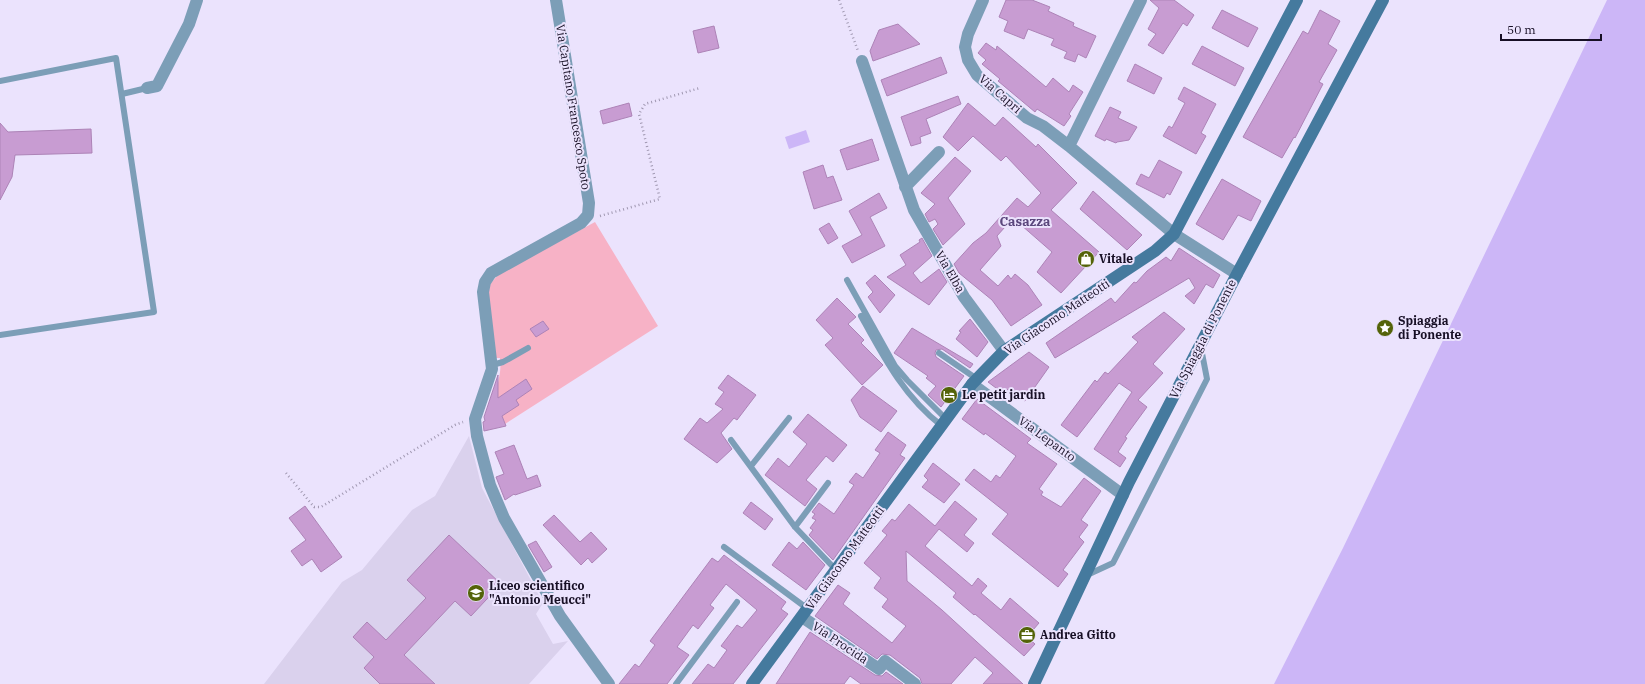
<svg xmlns="http://www.w3.org/2000/svg" width="1645" height="684" viewBox="0 0 1645 684" font-family="'IBM Plex Serif',serif">
  <style>
    .built { fill: #dad1ed }
    .green { fill: #f7b2c6 }
    .water { fill: #ccb6f7 }
    .building { fill: #c89cd2; stroke: #ad83b7 }
    .lines { fill: none; stroke-linecap: round; stroke-linejoin: round }
    .path { stroke: #a098b1; stroke-width: 2.5; stroke-dasharray: 1 3; stroke-linecap: butt }
    .lane { stroke: #7c9eb7; stroke-width: 6 }
    .street { stroke: #7c9eb7; stroke-width: 12 }
    .secondary { stroke: #457a9e; stroke-width: 12 }
    .labels { text-anchor: middle; stroke-width: 4; stroke-linejoin: round; paint-order: stroke }
    .street-label { font-size: 12px; fill: #170f25; stroke: #ebe3fd }
    .poi-label { font-size: 12px; font-weight: bold; fill: #170f25; stroke: #ebe3fd; text-anchor: start }
    .neighbourhood-label { font-size: 13px; font-weight: bold; fill: #5b477d; stroke: #ebe3fd }
  </style>
  <rect width="100%" height="100%" fill="#ebe3fd"/>
  <path class="built" d="M469,436l13,52 61,115 -7,11 17,30 15,-3 -39,43h-265l78,-102 20,-12 50,-60 23,-14z"/>
  <path class="green" d="M595,222l63,104 -153,98c-5,-14 -9,-26 -7,-41 2,-10 3,-13 2,-25h-4l-8,-60 2,-14 9,-10z"/>
  <path class="water" d="M1607,0h38v684h-371l69,-136z
    M806,130l4,12 -21,7 -4,-12z"/>
  <path class="building" d="M1006,0h26l18,7 -2,4 26,12 -1,3 23,10 -10,22 -8,-4 -3,8 -11,-4 3,-6 -16,-7 3,-6 -26,-10 -4,10 -20,-8 4,-10 -9,-4z
    M1150,0h24l20,15 -7,11 -4,-3 -20,31 -15,-9 8,-11 -8,-5 11,-21z
    M1222,10l36,18 -10,19 -36,-19z
    M1320,10l20,11 -12,23 9,6 -18,32 4,2 -28,54 -1,-1 -12,21 -39,-21 60,-106 5,3z
    M898,24l22,20 -47,17 -3,-10 9,-21z
    M714,26l5,22 -21,5 -5,-22z
    M986,43l10,7 1,-4 49,41 7,-9 16,14 4,-7 10,7 -14,22 2,2 -7,10 -27,-17 -2,3 -37,-31 2,-2 -18,-15 4,-4 -8,-7z
    M1202,46l42,22 -9,18 -43,-22z
    M941,57l6,16 -60,23 -6,-16z
    M1135,64l27,14 -8,16 -27,-13z
    M1184,87l32,17 -15,29 5,3 -10,18 -33,-18 6,-10 3,2 13,-25 -7,-4z
    M958,96l3,8 -35,15 5,14 -11,4 1,6 -10,3 -10,-29z
    M629,103l3,13 -29,8 -3,-13z
    M968,103l27,23 8,-9 33,30 2,-3 39,39 -26,27 48,42 -38,41 -24,-21 15,-20 -39,-34 -16,18 4,10 -21,24 18,16 10,-11 3,4 4,-5 13,11 14,20 -31,21 -19,-26 -33,-27 -5,-9 19,-21 13,-10 31,-35 11,9 13,-14 -35,-37 -5,5 -28,-25 -15,15 -15,-14z
    M1110,107l11,5 -3,6 19,9 -8,13 -12,2 -1,1 -10,-4 -1,2 -10,-5z
    M0,123l8,9 83,-3 1,24 -77,2 -3,22 -12,23z
    M872,139l7,21 -32,10 -7,-20z
    M955,157l16,14 -23,27 17,26 -22,21 -10,-16 5,-5 -3,-5 -6,3 -4,-8 10,-10 -14,-11z
    M1159,160l23,12 -12,23 -3,-2 -3,5 -28,-14 5,-10 8,4z
    M823,165l4,13 6,-2 9,24 -28,9 -11,-37z
    M1222,179l39,22 -10,20 -13,-6 -15,25 -27,-16z
    M1093,191l49,44 -15,15 -47,-41z
    M879,193l8,15 -17,9 15,29 -33,17 -10,-17 20,-11 -13,-24z
    M829,223l9,15 -10,6 -9,-15z
    M922,238l10,18 -19,17 8,10 18,-14 8,13 -18,23 -42,-28 19,-12 -6,-10 20,-13 -1,-2z
    M1179,248l41,27 -7,13 -7,-4 -12,20 -9,-8 10,-8 -6,-10 -134,80 -9,-15 65,-45 4,5 19,-21 2,1 11,-12 19,-14 5,4z
    M875,275l20,20 -15,18 -12,-16 5,-5 -7,-9z
    M837,298l19,19 -8,7 16,16 -3,3 22,22 -21,20 -37,-40 8,-7 -17,-18z
    M1164,312l21,17 -32,35 10,9 -25,27 9,7 -22,30 2,1 -9,14 8,6 -6,9 -26,-18 38,-57 -13,-9 -42,54 -16,-12 34,-45 2,2 8,-10 3,2 30,-32 -6,-5z
    M970,319l18,23 -11,15 -21,-18 5,-7 -2,-1z
    M543,321l6,8 -13,8 -6,-8z
    M912,328l61,36 -3,4 -28,-19 -6,1 -1,3 1,4 28,19 -23,31 -13,-12 8,-9 -10,-8 2,-2 -34,-23z
    M1029,352l20,15 -24,34 -17,-12 -4,5 -16,-12z
    M498,375v23l28,-19 6,10 -16,11 3,5 -17,11 4,10 -22,5 -1,-9 2,-1 -1,-4z
    M728,375l28,20 -19,25 -3,-2 -13,15 11,16 -15,14 -33,-24 16,-21 7,5 16,-14 -8,-5 9,-12 -6,-4z
    M863,386l34,25 -16,21 -21,-15 -9,-17z
    M977,399l54,40 -4,4 30,21 -18,25 4,3 -2,3 20,12 23,-29 17,13 -20,29 7,5 -9,12 5,5 -21,28 5,4 -10,13 -66,-53 16,-20 -43,-34 9,-11 17,13 5,-7 4,3 16,-22 -31,-23 -1,2 -22,-16z
    M808,414l39,31 -14,17 -7,-6 -20,24 11,9 -12,17 -40,-31 13,-17 11,9 18,-23 -14,-12z
    M888,432l18,13 -6,10 5,3 -72,102 -24,-25 4,-5 -3,-2 6,-8 -4,-2 3,-4 -3,-2 7,-9 15,11 20,-29 -5,-3 7,-9 7,5 17,-25 -5,-3z
    M514,445l13,34 10,-4 4,11 -26,9 -1,-1 -9,6 -9,-23 8,-3 -9,-22z
    M933,463l27,21 -16,19 -22,-16 6,-7 -4,-4z
    M955,501l22,18 -13,16 10,8 -7,9 -28,-23 -14,17 47,40 6,-8 9,8 -6,7 20,17 9,-12 29,25 -12,14 8,7 -11,12 -49,-42 -1,1 -21,-18 3,-4 -50,-42 1,30 35,29 81,74h-40l10,-11 -18,-16 -24,27h-29l-2,-6 -30,-23 -8,-1 -5,5 -62,-43 23,-31 12,8 -7,11 49,39 14,-17 -24,-19 6,-8 -14,-11 7,-10 -17,-15 23,-28 -5,-4 10,-12 3,2 14,-17 26,22z
    M751,502l22,17 -8,11 -22,-17z
    M305,506l37,51 -21,15 -9,-13 -10,7 -11,-15 15,-11 -17,-22z
    M554,515l26,27 11,-10 16,17 -15,14 -4,-5 -7,7 -38,-40z
    M449,535l52,49 -30,32 -16,-15 -51,54 31,29h-55l-16,-16 10,-11 -21,-20 14,-15 19,18 40,-42 -19,-18z
    M536,541l16,26 -8,5 -16,-27z
    M789,542l8,7 6,-7 22,23 -19,25 -34,-25z
    M724,555l62,47 -5,7 7,5 -55,70h-41l16,-20 6,4 13,-18 -6,-4 16,-21 5,3 15,-18 -31,-26 -16,21 4,3 -16,21 -5,-4 -16,22 12,8 -22,29h-48l16,-20 4,3 16,-22 -5,-4 62,-83 6,4z
    M810,632l65,43 7,1 4,-4 17,12h-42l-11,-8 -6,8h-68z"/>
  <g class="lines">
    <path class="path" d="M839,0l19,51
      M600,216l60,-17 -21,-85 6,-10 55,-16
      M286,473l28,34h7l134,-82 8,-3"/>
    <path class="lane" d="M0,81l116,-23 38,254 -154,23
      M122,94l25,-6
      M847,280l48,86 12,14 39,39
      M861,316c22,40 43,81 81,110
      M939,353l38,26
      M492,365l11,-3 25,-14
      M731,440l64,87 41,43
      M751,466l38,-48
      M795,527l33,-44
      M724,547l84,62
      M1087,575l26,-12 94,-184 -6,-31
      M676,684l61,-82"/>
    <path class="street" d="M556,0l33,203 -1,12 -7,8 -90,50 -6,9 -2,10 9,77 -17,50 2,17 13,49 14,33 56,98 49,68
      M983,0l-15,34 -3,13 3,13 9,15 50,43 16,8 26,20 105,88 63,40
      M862,61l52,149 50,87 40,54
      M147,88l10,-2 32,-62 8,-24
      M1069,146l72,-146
      M905,187l34,-35
      M972,384l151,111
      M802,617l77,52 6,-8 30,23"/>
    <path class="secondary" d="M752,684l220,-300 32,-33 151,-100 19,-17 123,-234
      M1034,684l95,-202 108,-208 146,-274"/>
  </g>
  <defs>
    <g id="shop-disc" transform="scale(0.9)"><circle r="9.5" fill="#546309" stroke="#ebe3fd"/><path d="M-5-2.5h2.3a2.7 3.5 0 0 1 5.4 0H5L5.5 6h-11ZM-1.5-2.5h3a1.5 2.3 0 0 0-3 0Z" fill="#fff"/></g>
    <g id="sight-disc" transform="scale(0.9)"><circle r="9.5" fill="#546309" stroke="#ebe3fd"/><path d="M0-6L1.8-2.2L6-1.7L2.9 1.2L3.7 5.4L0 3.3L-3.7 5.4L-2.9 1.2L-6-1.7L-1.8-2.2Z" fill="#fff"/></g>
    <g id="hotel-disc" transform="scale(0.9)"><circle r="9.5" fill="#546309" stroke="#ebe3fd"/><path d="M-6-4.5h1.5V1H6V5H4.5V3h-9V5H-6ZM-4 0a1.8 1.8 0 1 1 3.6 0ZM.5 0V-2.5h3Q6-2.5 6 0Z" fill="#fff"/></g>
    <g id="school-disc" transform="scale(0.9)"><circle r="9.5" fill="#546309" stroke="#ebe3fd"/><path d="M0-5L7-2L0 1L-7-2ZM-4 1L0 2.5L4 1V4Q0 6-4 4Z" fill="#fff"/></g>
    <g id="office-disc" transform="scale(0.9)"><circle r="9.5" fill="#546309" stroke="#ebe3fd"/><path d="M-6-3h4V-5.5h4V-3h4V5H-6ZM-1-4.5V-3h2v-1.5ZM-6 0V1H6V0Z" fill="#fff"/></g>
  </defs>
  <g fill-rule="evenodd">
    <use href="#shop-disc" x="1086" y="259"/>
    <use href="#sight-disc" x="1385" y="328"/>
    <use href="#hotel-disc" x="949" y="395"/>
    <use href="#school-disc" x="476" y="593"/>
    <use href="#office-disc" x="1027" y="635"/>
  </g>
  <g class="labels">
    <g class="street-label">
      <text transform="translate(1000 94) rotate(41)" y="4">Via Capri</text>
      <text transform="translate(573 107) rotate(81)" y="4">Via Capitano Francesco Spoto</text>
      <text transform="translate(950 272) rotate(60)" y="4">Via Elba</text>
      <text transform="translate(1057 317) rotate(-34)" y="4">Via Giacomo Matteotti</text>
      <text transform="translate(1203 339) rotate(-63)" y="4">Via Spiaggia di Ponente</text>
      <text transform="translate(1047 439) rotate(36)" y="4">Via Lepanto</text>
      <text transform="translate(845 558) rotate(-54)" y="4">Via Giacomo Matteotti</text>
      <text transform="translate(840 643) rotate(34)" y="4">Via Procida</text>
    </g>
    <g class="poi-label">
      <text x="1099" y="263">Vitale</text>
      <text x="1398" y="325">Spiaggia<tspan x="1398" dy="14">di Ponente</tspan></text>
      <text x="962" y="399">Le petit jardin</text>
      <text x="489" y="590">Liceo scientifico<tspan x="489" dy="14">"Antonio Meucci"</tspan></text>
      <text x="1040" y="639">Andrea Gitto</text>
    </g>
    <g class="neighbourhood-label">
      <text x="1025" y="226">Casazza</text>
    </g>
  </g>
  <path d="M1501 34v6h100v-6" fill="none" stroke="#170f25" stroke-width="2"/>
  <text x="1507" y="34" font-size="12" fill="#170f25" stroke="#ebe3fd" stroke-width="3" paint-order="stroke">50 m</text>
</svg>
